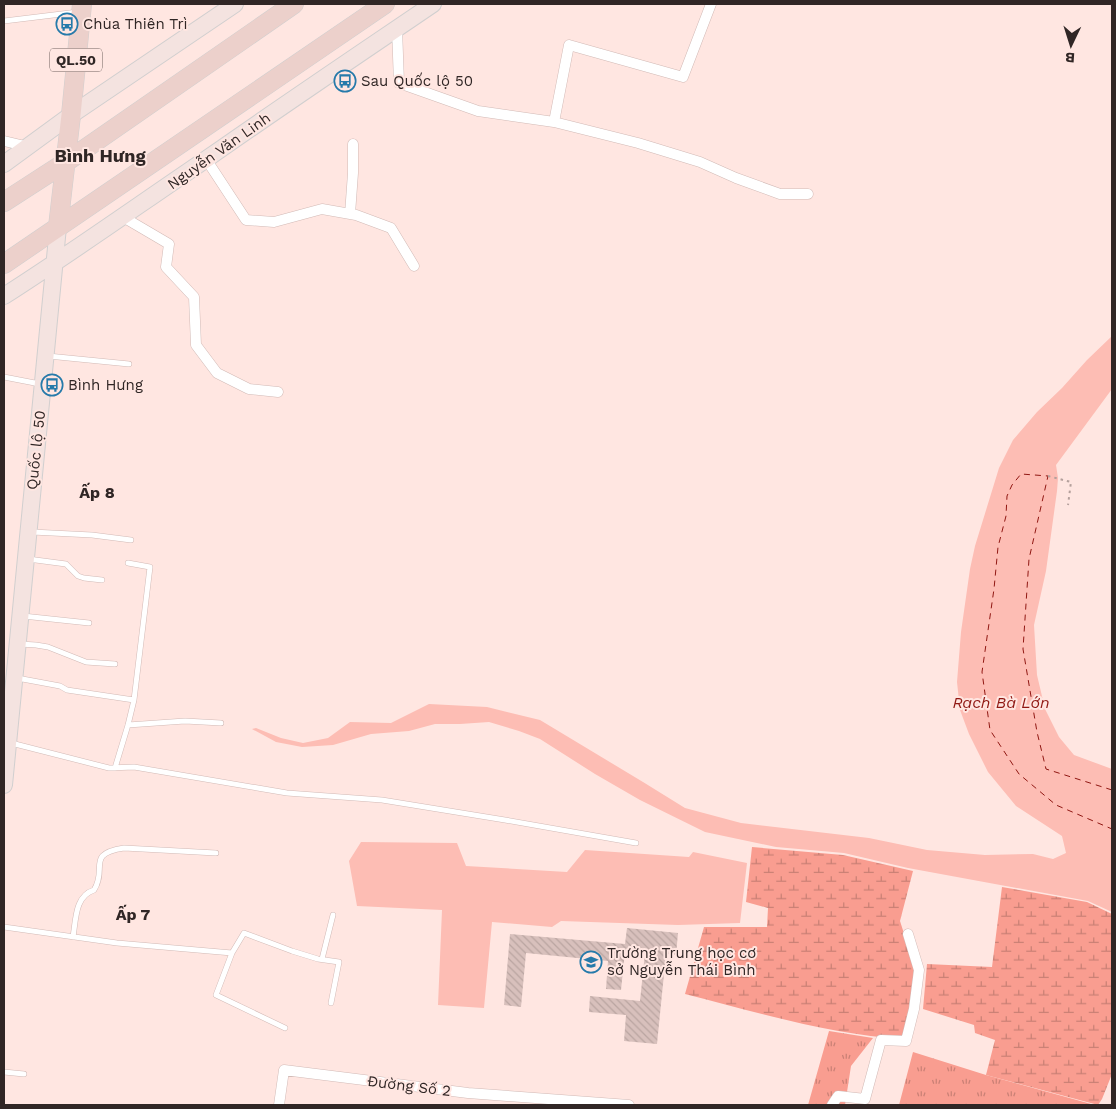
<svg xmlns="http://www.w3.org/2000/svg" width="1116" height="1109" viewBox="0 0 1116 1109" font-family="'Work Sans',sans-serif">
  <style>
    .grass { fill: url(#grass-tufts) }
    .wetland { fill: url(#wetland-marsh) }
    .water { fill: #fdbdb4 }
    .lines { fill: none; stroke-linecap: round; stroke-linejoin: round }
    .ferry { stroke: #901712; stroke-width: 1; stroke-dasharray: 6 5; stroke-linecap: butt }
    .building { fill: url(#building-back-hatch) }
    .lane-casing { stroke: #d2bab6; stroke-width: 6 }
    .street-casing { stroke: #d2bab6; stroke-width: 11 }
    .primary-casing { stroke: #d1cfcf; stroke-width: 18 }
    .highway-casing { stroke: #d1cfcf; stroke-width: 20 }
    .path { stroke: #b4a09c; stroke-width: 2; stroke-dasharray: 2.5 4; stroke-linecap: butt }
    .lane { stroke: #fff; stroke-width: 5 }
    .street { stroke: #fff; stroke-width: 10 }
    .primary { stroke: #f4e3e0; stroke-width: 16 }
    .highway { stroke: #ecd0cb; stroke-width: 19 }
    .labels { text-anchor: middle; stroke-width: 4; stroke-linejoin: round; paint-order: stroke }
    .shield { fill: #ffe6e1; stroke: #6e605d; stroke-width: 1 }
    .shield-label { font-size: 14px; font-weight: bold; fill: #302625 }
    .poi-label { font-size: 15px; fill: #302625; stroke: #ffe6e1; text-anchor: start }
    .street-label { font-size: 15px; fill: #302625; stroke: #ffe6e1 }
    .neighbourhood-label { font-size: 16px; font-weight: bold; fill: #302625; stroke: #ffe6e1 }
    .water-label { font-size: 16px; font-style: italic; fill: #901712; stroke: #ffe6e1 }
    .quarter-label { font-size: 18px; font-weight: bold; fill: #302625; stroke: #ffe6e1 }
  </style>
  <defs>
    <pattern id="grass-tufts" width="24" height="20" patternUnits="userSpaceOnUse" patternTransform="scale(1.25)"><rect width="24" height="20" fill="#f99d90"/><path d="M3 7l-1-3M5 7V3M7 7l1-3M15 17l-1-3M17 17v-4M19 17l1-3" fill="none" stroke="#ca8075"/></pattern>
    <pattern id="wetland-marsh" width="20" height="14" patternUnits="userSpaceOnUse" patternTransform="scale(1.25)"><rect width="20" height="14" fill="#f99d90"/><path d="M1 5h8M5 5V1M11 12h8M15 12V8" fill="none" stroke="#ca8075"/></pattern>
    <pattern id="building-back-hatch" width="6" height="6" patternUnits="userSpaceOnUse" patternTransform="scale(1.25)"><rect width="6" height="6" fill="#d8c0bc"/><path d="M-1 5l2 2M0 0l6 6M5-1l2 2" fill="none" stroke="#baa5a1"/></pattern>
  </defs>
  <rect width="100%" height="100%" fill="#ffe6e1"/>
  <path class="grass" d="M829,1031l44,7 -22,28 -6,39h-37z
    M913,1052l73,23 109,30h-196z"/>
  <path class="wetland" d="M752,847l91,8 70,16 -13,50 16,50 -12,68c-73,-4 -148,-27 -219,-45l19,-67h63l1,-19 -22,-6z
    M1002,887l85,15 25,12v160l-10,25 -4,6 -112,-30 9,-35 -20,-7 -1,-8 -51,-16 4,-45 65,3z"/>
  <path class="water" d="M1112,336v53l-56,76 2,13 -1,13 -11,80 -12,54 3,50 8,34 14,28 15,18 38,14v143l-24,-11 -180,-33 -64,-15 -68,-6 -71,-15 -65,-32 -45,-26 -55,-35 -21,-8 -30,-9 -29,2h-25l-26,7 -38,3 -38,11 -31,2 -26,-5 -24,-13 4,-1 25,10 22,5 25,-5 22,-16 41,1 38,-19 58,3 53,13 103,62 42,26 56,15 128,15 58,12 58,5 48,-1 20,5 13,-6 -4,-17 -46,-30 -28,-34 -19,-38 -9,-24 -3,-28 4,-50 9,-63 5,-23 24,-78 14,-28 24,-28 25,-24 25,-28z
    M361,842l96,1 9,23 101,6 18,-22 104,7 4,-5 54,11 -7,60 -62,2 -117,-4 -9,6 -60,-5 -8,86 -46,-3 4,-95 -85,-4 -8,-45z"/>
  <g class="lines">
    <path class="ferry" d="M1112,790l-66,-21 -9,-37 -14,-83 6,-90 19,-83 -27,-2 -9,11 -5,11 -1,20 -8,31 -4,42 -12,83 8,58 29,44 37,31 56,24"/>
  </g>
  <path class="building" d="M627,928l51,5 -2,22 -10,-1 -9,90 -33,-3 2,-26 -37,-3 1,-16 50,5 5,-48 -20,-2 -4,39 -15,-1 2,-28 -82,-8 -5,54 -17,-2 6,-71 115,10z"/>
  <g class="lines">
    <g class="lane-casing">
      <path id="lane" d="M4,21l74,-9
        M48,356l81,8
        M4,377l36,7
        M32,532l60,3 39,5
        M28,559l38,5 12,12 6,2 18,2
        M23,616l66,7
        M20,644l16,1 12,2 38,15 29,2
        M17,678l43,8 7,4 67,10
        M128,725l57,-4 36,2
        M11,743l98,25 25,-1 153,26 95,7 123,20 131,23
        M115,768l13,-43 6,-25 16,-133 -22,-4
        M4,927l113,16 115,10
        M73,937c3,-18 2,-41 21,-47 14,-22 -9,-36 30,-42l92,5
        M322,959l11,-44
        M285,1028l-69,-33 16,-42 12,-20 48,18 26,8 21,3 -8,41
        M4,1072l20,2"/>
    </g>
    <g class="street-casing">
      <path id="street" d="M397,28l2,55 79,28 76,11 84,21 62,19 36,16 44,16h28
        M554,122l15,-77 114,32 28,-73
        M4,141l25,6
        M206,159l40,61 28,2 48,-13 34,6 35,13 23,38
        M350,214l3,-41v-29
        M123,217l46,27 -3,23 28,30 2,48 21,28 32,16 29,3
        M279,1105l5,-35 184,23 161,12
        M832,1105l6,-9 27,3 16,-59 25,1 8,-32 5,-39 -11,-36"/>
    </g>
    <g class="primary-casing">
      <path id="primary" d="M4,164l67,-49 164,-111
        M4,296c69,-44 136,-92 204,-138 74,-52 150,-103 225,-154
        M4,785l54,-558"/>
    </g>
    <g class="highway-casing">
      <path id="highway" d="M4,202l62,-40 228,-158
        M58,227l13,-112 11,-111
        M4,264l381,-260"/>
    </g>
    <path class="path" d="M1048,476l23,6 -3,23"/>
    <use href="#lane" class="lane"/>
    <use href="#street" class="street"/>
    <use href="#primary" class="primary"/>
    <use href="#highway" class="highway"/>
  </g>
  <defs>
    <g id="bus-ring" transform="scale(1.125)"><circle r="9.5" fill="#ffe6e1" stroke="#267aaa" stroke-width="1.5"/><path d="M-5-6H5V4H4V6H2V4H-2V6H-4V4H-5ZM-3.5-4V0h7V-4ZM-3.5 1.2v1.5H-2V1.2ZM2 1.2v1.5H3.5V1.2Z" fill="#267aaa"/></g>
    <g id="school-ring" transform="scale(1.125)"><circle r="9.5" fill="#ffe6e1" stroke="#267aaa" stroke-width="1.5"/><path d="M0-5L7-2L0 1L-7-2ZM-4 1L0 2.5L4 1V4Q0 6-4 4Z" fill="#267aaa"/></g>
  </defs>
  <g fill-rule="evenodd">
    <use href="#bus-ring" x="67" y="24"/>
    <use href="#bus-ring" x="345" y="81"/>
    <use href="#bus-ring" x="52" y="385"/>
    <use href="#school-ring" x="591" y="962"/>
  </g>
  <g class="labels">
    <rect class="shield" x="50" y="48.5" width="52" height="23" rx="4"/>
    <g class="shield-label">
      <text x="76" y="65">QL.50</text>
    </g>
    <g class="poi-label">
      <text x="83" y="29">Chùa Thiên Trì</text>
      <text x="361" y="86">Sau Quốc lộ 50</text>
      <text x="68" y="390">Bình Hưng</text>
      <text x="607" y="958">Trường Trung học cơ<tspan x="607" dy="17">sở Nguyễn Thái Bình</tspan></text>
    </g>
    <g class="street-label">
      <text transform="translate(219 151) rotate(-35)" y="5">Nguyễn Văn Linh</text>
      <text transform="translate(36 450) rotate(-84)" y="5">Quốc lộ 50</text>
      <text transform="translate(409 1086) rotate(7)" y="5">Đường Số 2</text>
    </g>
    <g class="neighbourhood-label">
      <text x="97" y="498">Ấp 8</text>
      <text x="133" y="920">Ấp 7</text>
    </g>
    <g class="water-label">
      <text x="1001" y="708">Rạch Bà Lớn</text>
    </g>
    <g class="quarter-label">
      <text x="100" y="162">Bình Hưng</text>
    </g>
  </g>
  <rect width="1116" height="1109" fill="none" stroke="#302625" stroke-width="10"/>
  <g transform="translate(1071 45) rotate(184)" stroke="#ffe6e1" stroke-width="4" paint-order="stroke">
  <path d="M0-4L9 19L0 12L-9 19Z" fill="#302625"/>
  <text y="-8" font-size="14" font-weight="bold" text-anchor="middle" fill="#302625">B</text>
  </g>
</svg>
